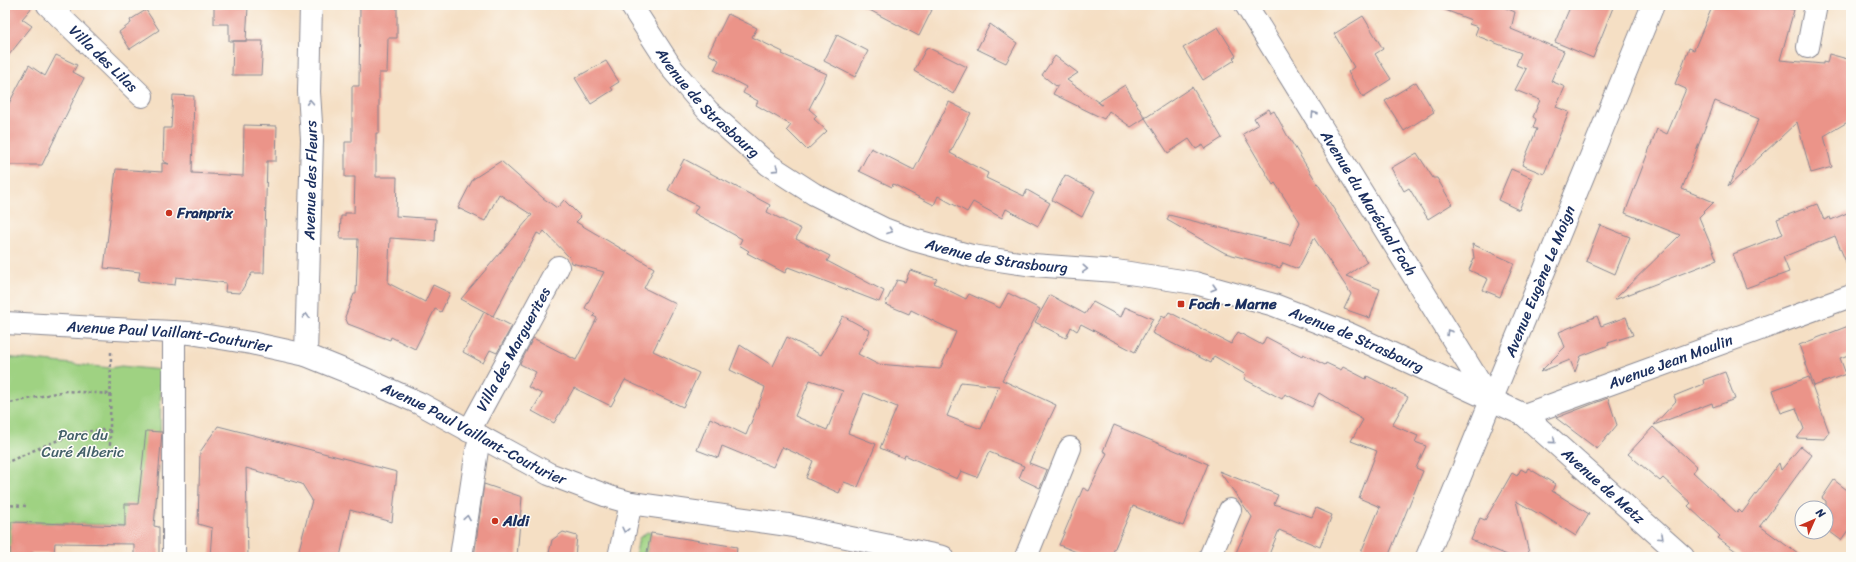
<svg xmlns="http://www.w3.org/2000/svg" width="1856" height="562" viewBox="0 0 1856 562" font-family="Sriracha,sans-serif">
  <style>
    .green { fill: #9fd282; stroke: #5d8070 }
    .building { fill: #eb9489; fill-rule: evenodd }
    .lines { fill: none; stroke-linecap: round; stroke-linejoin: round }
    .minor-casing { stroke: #888791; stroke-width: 24 }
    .major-casing { stroke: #888791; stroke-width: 24 }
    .path { stroke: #888791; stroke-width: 2.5; stroke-dasharray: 3 3; stroke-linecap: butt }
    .minor { stroke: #fff; stroke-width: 22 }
    .major { stroke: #fff; stroke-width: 22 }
    .oneway { stroke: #8d97ae }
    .poi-dot { fill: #c8321e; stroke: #fdfcf7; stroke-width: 1.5 }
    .labels { text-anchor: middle; stroke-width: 3; stroke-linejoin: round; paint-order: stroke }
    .street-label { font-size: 15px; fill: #1b2f5e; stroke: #fdfcf7 }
    .poi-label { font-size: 15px; font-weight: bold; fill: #1b2f5e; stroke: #fdfcf7; text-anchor: start }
    .park-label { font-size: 15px; fill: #436069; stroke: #fdfcf7 }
  </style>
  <rect width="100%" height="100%" fill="#fdfcf7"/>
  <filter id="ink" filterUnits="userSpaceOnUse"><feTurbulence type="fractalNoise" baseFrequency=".025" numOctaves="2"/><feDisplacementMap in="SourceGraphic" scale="8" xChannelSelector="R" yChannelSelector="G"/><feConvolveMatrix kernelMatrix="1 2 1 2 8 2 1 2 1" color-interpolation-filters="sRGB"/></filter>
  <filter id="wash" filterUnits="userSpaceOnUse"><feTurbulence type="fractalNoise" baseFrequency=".012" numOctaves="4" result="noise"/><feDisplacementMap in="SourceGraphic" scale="16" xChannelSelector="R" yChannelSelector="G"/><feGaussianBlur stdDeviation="0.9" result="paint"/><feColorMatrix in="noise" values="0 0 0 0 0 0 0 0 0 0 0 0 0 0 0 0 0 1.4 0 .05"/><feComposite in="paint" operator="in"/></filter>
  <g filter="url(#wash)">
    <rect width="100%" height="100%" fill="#f5dfc4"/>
    <path class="green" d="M5,357l106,11 10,-2 40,4 -1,89 -6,67 -143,-4 -1,35h-5z
      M647,532l4,1 -5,24h-11l4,-19z"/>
    <g id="blocks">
      <path class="building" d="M5,5h29l-12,14 10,7 -27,34z
        M360,5h37v33h-9l-1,35h-8v60h-3v44h21l-1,39 40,3 -1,22 -45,-3 -2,45 37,19 8,-17 17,8 -9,19 -6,-3 -20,40 -24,-12 -1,3 -42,-16 -3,-7 9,-23h2l2,-55h-18l1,-23h4v-3h9l1,-36h-10v-35h7v-56h7z
        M860,5h60l12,5 -13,26z
        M1435,5h64l16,7 -4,17 53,22 -13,30 14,6 -9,20 13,5 -25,62 -22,-9 15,-36 -4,-1 3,-9 -3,-2 7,-17 -25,-10 11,-21 -10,-4 5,-12 -46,-18 3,-8 -9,-3 2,-4 -36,-14z
        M1571,5h43l-21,53 -38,-16z
        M1713,5h62l19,5 -14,50 43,4v-2l4,1 2,-9 22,6v60l-27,16 8,31 -21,6 -14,-51 -69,65 31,-68 -44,-18 -33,88 32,13 -15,15 18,43 -103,40 66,-65 -55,-22 32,-84 10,5 19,-45 -11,-5 14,-36 5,2z
        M214,7h34l-2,34h-17v-17h-15z
        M146,10l13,20 -29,19 -11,-17 12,-9 -1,-3z
        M728,14l29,14 -5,9 31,15 -1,2 45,20 -18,35 8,7 -3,3 13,12 -20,19 -20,-20 4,-5 -35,-20 2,-4 -15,-8 3,-6 -32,-17 5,-10 -11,-6z
        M1363,16l20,33 -8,5 16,25 -28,18 -15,-25 6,-5 -20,-33z
        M990,24l27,19 -11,20 -29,-14z
        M1218,27l18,29 -3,2 2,2 -32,20 -20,-32z
        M837,35l31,16 -13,26 -31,-16z
        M233,41h30l-2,34h-29z
        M927,47l40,20 -14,27 -39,-23z
        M56,55l21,10 -4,7 11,6 -42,87h-37v-54l24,-46 16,11z
        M1055,56l23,17 -11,7 35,25 -4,-3 27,-17 20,33 -14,9 -22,-16 -5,8 -51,-25 5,-9 -2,1 -14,-11z
        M606,61l13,21 -8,5 2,3 -22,14 -16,-26z
        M1416,82l18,30 -30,19 -19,-30z
        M1192,87l30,51 -17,11 -2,-4 -7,4 -7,-10 -21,14 -23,-35z
        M173,95l21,1 -2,77 51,3 1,-51 33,1 -1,35h-9l-3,112h-12l-12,20 -15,-1 1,-9 -50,-6 -1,8 -37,-4 2,-9 -36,-4 12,-99 46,3v-9l7,1 -6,-3 1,-33h7z
        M949,102l22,11 -21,40 38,20 -2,5 38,18 3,-6 23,13 -12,23 -32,-17 -4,9 -29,-16 -6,10 -29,-16 -4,9 -41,-21 -1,3 -33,-16 12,-23 43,22z
        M1269,109l2,4 3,-2 13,24 80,127 -21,14 34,13 -10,29 -26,-9 7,-15 -37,-56 -16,31 -15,-6 -3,5 -55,-15 -58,-33 2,-5 121,30 10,-23 -25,-39 -2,2 -30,-51 15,-9 -4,-7z
        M1417,153l16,25h4l15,26 -24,15 -19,-31 -5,3 -13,-23z
        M684,159l86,46 -3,7 34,17 -5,10 34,17 -3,5 57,30 -5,11 -91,-35 -3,6 -38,-20 2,-2 -10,-6 3,-6 -48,-26 4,-7 -30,-16z
        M501,161l42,37 14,10 7,-8 17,17 -5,5 78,46 -10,20 32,16 -23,47 46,22 -16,34 -58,-27 -14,26 -37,-18 -20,35 -22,-12 10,-17 -14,-7 8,-15 -16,-8 13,-26 43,22 21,-42 -4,-2 2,-2 -10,-6 19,-36 -32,-9 -2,-5 -26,-27 -3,4 -4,-2 -44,83 -32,-17 71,-84 -33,-21 -14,27 -27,-13 15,-29z
        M1511,169l21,9 -13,32 -21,-10z
        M1065,175l30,16 -13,26 -30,-17z
        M1817,204l7,16 6,-3 1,3 16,-7 4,12v49l-16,-38 -52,21 6,15 -43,16 -13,-34 50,-20 -6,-15z
        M1600,225l30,12 -15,37 -29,-13z
        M1472,244l42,19 -14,34 -17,-7 5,-11 -19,-9 5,-12z
        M910,270l27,9 -3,4 32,16 3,-5 31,14 8,-15 32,16 -38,71 54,25 -27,58 18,7 -7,18 -21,-10 5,-12 -35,-14 -12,25 -16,-6 -4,8 -52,-24 -1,3 -24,-10 17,-41 -33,-14 -16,40 28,11 -18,43 -14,-5 -5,11 -33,-15 7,-17 -31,-14 -9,20 -51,-21 -4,12 -21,-8 13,-32 36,17 18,-44 1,-4 -35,-17 10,-25 33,21 14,-29 34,18 22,-39 27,15 -12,23 19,10 63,5 16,-37 -45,-22 -2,4 -24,-10 12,-24 8,2zM810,380l33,11 -16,39 -32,-14zM961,382l38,4 -18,43 -34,-13z
        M1050,295l35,19 8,-12 28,15 4,-10 28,12 -18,33 -54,-28 -4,7 -6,-4 -5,11 -31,-16z
        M484,312l28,14 -15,27 -7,-3 -7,13 -20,-11z
        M1169,312l62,32 7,-12 24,13 4,-8 36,19 1,-2 22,11 1,-2 15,7 2,-3 23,12 1,-3 41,21 -16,28 26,11 -3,6 11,4 -10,22 7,3 -35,86h-29l21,-50 -21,-9 18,-47 -26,-10 12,-21 -44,-27 -7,14 -27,-13 -3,5 -38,-20 2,-4 -32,-19 -3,7 -59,-30 10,-17 3,2z
        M1597,316l4,10 25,-9 7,18 -25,8 1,2 -28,11 -6,16 -5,-12 -30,12 25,-25 -6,-15z
        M1851,325v29l-11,4 6,16 -32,12 -15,-41z
        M1725,372l10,27 -22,8 -1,-4 -58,22 22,-24 -2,-5 30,-12 -1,-4z
        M1809,377l20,55 -5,7 -27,-1 7,-9 -8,-21 -15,5 -8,-23z
        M1608,398l9,27 -20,24 -41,-31z
        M1114,425l94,39 -25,62 -50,-20 -22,51h-22l-30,-12 24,-57 6,3 18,-38 -4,-2z
        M218,426l179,46 -5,50 -42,-12 -10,47h-43l15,-57 -10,-16 -56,-16 2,89h-38l2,-29 -14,-4 2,-72z
        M1653,427l44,40 -4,5 44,41 2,-3 3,3 37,-50 2,7 20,-24 11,9 -52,71 42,31h-58l-26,-19 2,-2 -32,-30 3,-3 -28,-25 -3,3 -32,-27z
        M146,431l16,1 -8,94 5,1v30h-25v-13l-79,-1 -1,10h-23v4h-21l1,-35 114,4v-22h13z
        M1528,468l27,16 -3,7 37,23 -13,22 -37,-23v1l-23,-13 14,56h-18l-41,-17 9,-22 5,2 27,-47 5,3 4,-7 5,3z
        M1219,471l59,24 -4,9 38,13 4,-9 16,7 -12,32 -41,-17 -11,27h-34l18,-40z
        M1834,480l17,13v33l-10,14 -15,-11v-28l-4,-3z
        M484,484l38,13 -5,60h-43z
        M563,532l14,4 -2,21h-27l4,-17z
        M651,533l86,14 -1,10h-90z"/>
    </g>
  </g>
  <g filter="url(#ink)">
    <use href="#blocks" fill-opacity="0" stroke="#888791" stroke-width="1"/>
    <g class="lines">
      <g class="minor-casing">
        <g id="minor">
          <path id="s1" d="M48,5l94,91"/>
          <path id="s2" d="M631,5l42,65 35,41 61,54 45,29 70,35 30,11 58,16 61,9 83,6 79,12 79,22 75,29 175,81 159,142"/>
          <path id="s3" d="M1246,5l245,396"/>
          <path d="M1808,47l8,-42"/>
          <path id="s4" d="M306,355l6,-216 -3,-47 2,-87"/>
          <path id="s5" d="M1524,415l327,-119"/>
          <path id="s6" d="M469,431l89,-164"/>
          <path d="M174,557v-225"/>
          <path d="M461,557l16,-107 4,-13"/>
          <path d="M619,557l12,-54"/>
          <path d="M1026,557l44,-109"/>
          <path d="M1210,557l20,-47"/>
          <path id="s7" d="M1427,557l226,-552"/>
        </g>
      </g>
      <g class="major-casing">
        <g id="major">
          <path id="s8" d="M5,323l185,10 61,10 55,12 57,23 56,25 130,71 61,23 21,6 157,22 155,32"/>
        </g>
      </g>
      <path class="path" d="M5,404l60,-13 45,3
        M110,430v24
        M5,463c32,-13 70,-35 105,-33l1,-78
        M5,505l21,1"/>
      <use href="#minor" class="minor"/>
      <use href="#major" class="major"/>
    </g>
    <defs><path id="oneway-chevron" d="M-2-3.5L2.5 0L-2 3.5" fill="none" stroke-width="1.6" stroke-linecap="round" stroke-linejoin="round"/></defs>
    <g class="oneway">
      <use href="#oneway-chevron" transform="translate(310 102) rotate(-93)"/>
      <use href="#oneway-chevron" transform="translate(1314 114) rotate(-122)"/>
      <use href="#oneway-chevron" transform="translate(776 169) rotate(33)"/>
      <use href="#oneway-chevron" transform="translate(890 231) rotate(20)"/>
      <use href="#oneway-chevron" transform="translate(1085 269) rotate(4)"/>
      <use href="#oneway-chevron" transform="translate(1214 288) rotate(16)"/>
      <use href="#oneway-chevron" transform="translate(306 316) rotate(-88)"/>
      <use href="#oneway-chevron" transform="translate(1449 332) rotate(-122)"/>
      <use href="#oneway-chevron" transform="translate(1553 441) rotate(41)"/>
      <use href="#oneway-chevron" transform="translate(467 518) rotate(-81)"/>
      <use href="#oneway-chevron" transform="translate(625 530) rotate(103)"/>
      <use href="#oneway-chevron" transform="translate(1661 537) rotate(43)"/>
    </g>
  </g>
  <g class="poi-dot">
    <circle cx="169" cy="213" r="4"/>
    <rect x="1177" y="300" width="8" height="8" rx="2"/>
    <circle cx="495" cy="521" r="4"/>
  </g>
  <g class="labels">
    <g class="street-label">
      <text dy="5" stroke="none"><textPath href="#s1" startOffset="77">Villa des Lilas</textPath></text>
      <text dy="5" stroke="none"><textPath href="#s2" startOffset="125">Avenue de Strasbourg</textPath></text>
      <text dy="5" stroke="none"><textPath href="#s4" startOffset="175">Avenue des Fleurs</textPath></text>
      <text dy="5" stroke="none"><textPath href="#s3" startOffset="233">Avenue du Maréchal Foch</textPath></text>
      <text dy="5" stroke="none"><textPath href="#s2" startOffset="461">Avenue de Strasbourg</textPath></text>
      <text dy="5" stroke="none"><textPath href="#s7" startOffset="298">Avenue Eugène Le Moign</textPath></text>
      <text dy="5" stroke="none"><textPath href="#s8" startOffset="165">Avenue Paul Vaillant-Couturier</textPath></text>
      <text dy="5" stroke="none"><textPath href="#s2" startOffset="833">Avenue de Strasbourg</textPath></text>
      <text dy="5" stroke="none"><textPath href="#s6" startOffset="93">Villa des Marguerites</textPath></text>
      <text dy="5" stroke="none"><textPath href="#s5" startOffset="156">Avenue Jean Moulin</textPath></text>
      <text dy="5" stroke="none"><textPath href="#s8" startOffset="489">Avenue Paul Vaillant-Couturier</textPath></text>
      <text dy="5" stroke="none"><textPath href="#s2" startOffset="1123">Avenue de Metz</textPath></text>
    </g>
    <g class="poi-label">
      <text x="177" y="218">Franprix</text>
      <text x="1189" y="309">Foch - Marne</text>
      <text x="503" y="526">Aldi</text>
    </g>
    <g class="park-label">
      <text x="83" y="440">Parc du<tspan x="83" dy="17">Curé Alberic</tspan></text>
    </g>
  </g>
  <rect width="1856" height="562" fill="none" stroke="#fdfcf7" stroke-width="20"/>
  <g transform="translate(1814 520) rotate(45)"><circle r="19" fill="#fdfcf7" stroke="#a3aaba"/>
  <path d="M0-3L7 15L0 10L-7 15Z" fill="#c8321e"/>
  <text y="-6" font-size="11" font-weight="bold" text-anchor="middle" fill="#1b2f5e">N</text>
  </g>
</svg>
